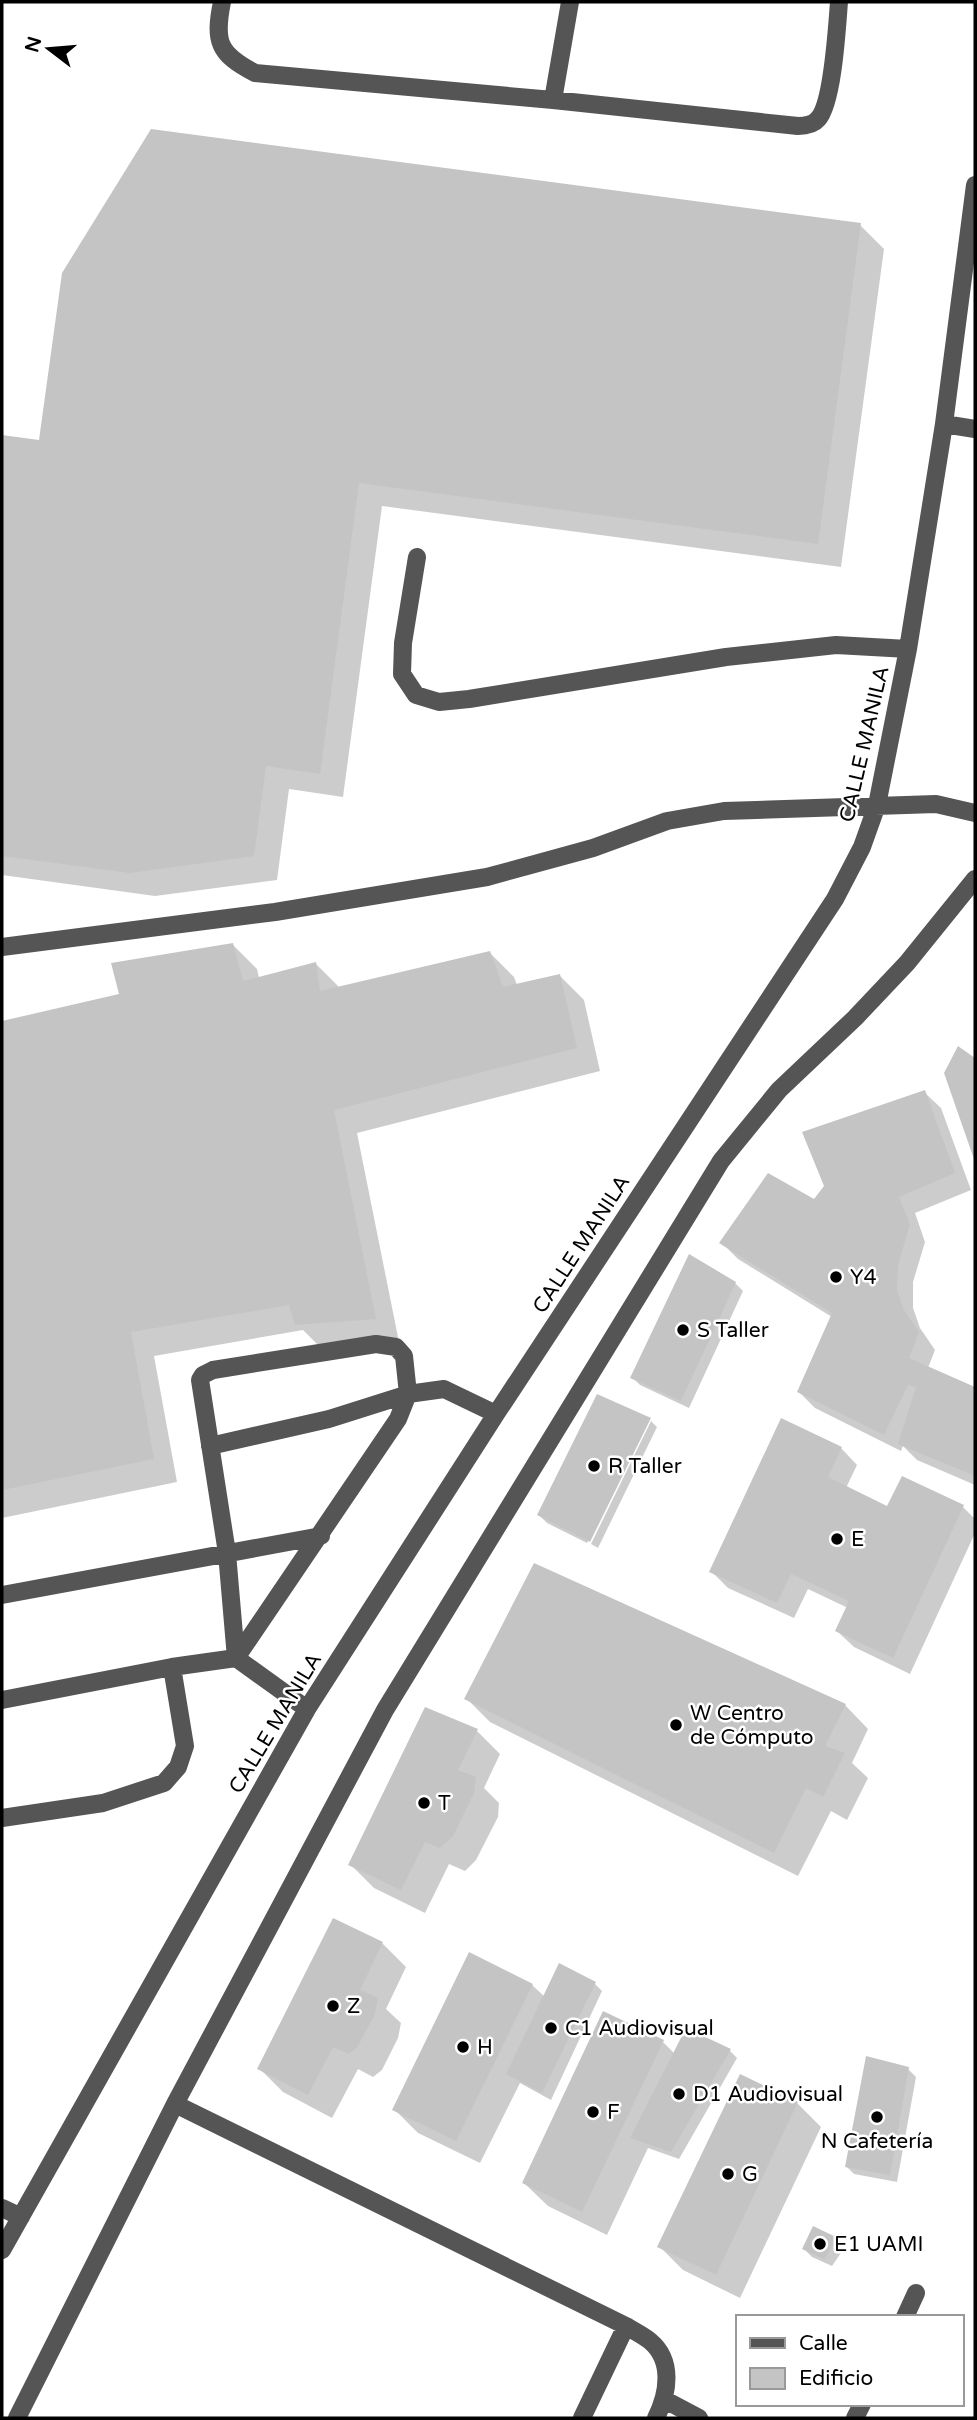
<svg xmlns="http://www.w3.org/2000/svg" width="977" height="2420" viewBox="0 0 977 2420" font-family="'Varela Round',sans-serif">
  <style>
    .shadow { fill: #0003 }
    .building { fill: #c4c4c4 }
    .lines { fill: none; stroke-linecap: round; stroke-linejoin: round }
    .minor { stroke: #555; stroke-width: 18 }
    .poi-dot { fill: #000; stroke: #fff; stroke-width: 2.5 }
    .labels { text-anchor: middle; stroke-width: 5; stroke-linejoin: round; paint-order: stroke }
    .street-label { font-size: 21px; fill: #000; stroke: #fff }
    .poi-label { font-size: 21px; fill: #000; stroke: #fff; text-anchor: start }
  </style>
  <rect width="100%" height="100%" fill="#fff"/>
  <path class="shadow" d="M860,225l24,24 -43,318 -459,-61 -39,291 -54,-8 -12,91 -122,16 -153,-21v-438l38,5z
    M233,945l24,24 2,9 57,-14 24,24 150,-35 24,24 3,8 43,-9 24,24 16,71 -243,62 42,209 -78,6 -18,-18 -149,26 23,126 -175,36v-495l119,-28z
    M924,1092l17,16 30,82 -56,23 10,29 -12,40v26l7,20 15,22 -7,18 47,20v97l-58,-25 -14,-14 -2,5 -86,-43 -16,-16 33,-75 -94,-58 -16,-16 92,-41z
    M735,1283l8,8 -54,117 -49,-23 -8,-8z
    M598,1397l52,23h-3l-60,123 -40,-20 -8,-8z
    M651,1421l6,6 -59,121 -7,-4z
    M841,1448l16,17 -11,23 42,20 14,-29 61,28 12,12v14l-65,141 -56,-27 -17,-16 11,-23 -40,-19 -14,29 -66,-30 -17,-17z
    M466,1698l379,7 23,24 -16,34 16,15 -21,42 -16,-9 -33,65 -308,-154z
    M477,1731l23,23 -16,34 15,15 -1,14 -22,43 -11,11 -16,-7 -24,49 -51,-25 -24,-24z
    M382,1943l24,24 -20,42 15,14 -3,15 -16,32 -9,7 -15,-8 -26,49 -49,-26 -24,-24z
    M594,1983l8,8 -51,109 -31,-17 -40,80 -62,-30 -24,-24 138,-124 13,12z
    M604,2013l59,29 12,12 54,-4 8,8 -58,101 -31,-11 -41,87 -59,-29 -24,-23z
    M908,2069l8,8 -19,105 -43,-8 -8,-8z
    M797,2103l24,24 -81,171 -57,-28 -23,-23z
    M814,2228l23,12 8,7 -13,19 -20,-9 -8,-8z"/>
  <path class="building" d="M151,129l710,94 -43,321 -459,-61 -39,291 -54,-8 -12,90 -124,17 -128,-17v-421l37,5 23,-167z
    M233,943l10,38 73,-19 4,29 170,-40 13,36 57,-13 17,74 -243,62 42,209 -81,6 -6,-20 -158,27 23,127 -152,31v-469l117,-27 -8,-31z
    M958,1046l17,12v104l-31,-89z
    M925,1090l30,83 -56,24 11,27 -12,41 -1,25 7,20 15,22 -10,26 66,29v89l-77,-32 18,-57 -8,-2 -24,50 -87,-43 35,-79 -113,-70 49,-70 46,26 10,-13 -22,-54z
    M689,1254l47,28 -55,119 -51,-23z
    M597,1394l54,24 -61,124 -53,-27z
    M781,1418l61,29 -14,30 59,29 15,-30 62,29 -71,153 -58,-27 14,-30 -58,-27 -14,29 -68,-31z
    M534,1563l312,141 -21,42 20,7 -22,44 -17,-9 -32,65 -310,-154z
    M425,1707l53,22 -20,41 18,7 -2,16 -21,43 -13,12 -15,-6 -24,48 -53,-25z
    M333,1918l50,24 -23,48 18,8 -3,16 -17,32 -9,8 -16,-7 -25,48 -51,-26z
    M469,1952l64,32 -77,157 -64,-31z
    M559,1963l37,19 -54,111 -36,-19z
    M603,2011l61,29 -82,172 -60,-29z
    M686,2028l45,21 -60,103 -41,-14z
    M866,2056l43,11 -19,108 -45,-8z
    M740,2074l58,28 -82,173 -59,-28z
    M813,2226l25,12 -14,21 -22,-10z"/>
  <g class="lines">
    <path class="minor" d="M222,2c-8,39 -4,52 33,71l298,27 245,26c7,0 15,-1 20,-7 15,-16 19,-93 21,-117
      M553,100l17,-98
      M944,424l31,5
      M417,557l-14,86 -1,31 14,21 23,7 30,-3 257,-42 110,-12 72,4
      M2,947l273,-35 212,-35 106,-29 74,-27 57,-10 212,-7 39,9
      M376,1344l20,3 8,9 4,38 -10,25 -162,239 -9,-105 -27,-173 3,-5 10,-5z
      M210,1446l119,-27 79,-25 36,-5 52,25
      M2,1595l319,-59
      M2,1700l170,-33
      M2,1818l101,-15 61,-20 14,-16 7,-21 -13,-79 64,-9 71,51
      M175,2104l451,222c8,5 17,9 24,15 24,20 18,53 6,77
      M2,2208l19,9
      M2,2250l305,-541 189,-295 339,-515 27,-52 15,-42 31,-156 36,-225 31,-239
      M905,2317l11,-24
      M665,2400l34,18
      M17,2418l158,-314 210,-394 336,-549 58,-71 76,-72 52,-55 68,-84
      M582,2418l44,-92
      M855,2418l7,-14"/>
  </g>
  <g class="poi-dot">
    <circle cx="836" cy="1277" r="7"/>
    <circle cx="683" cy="1330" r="7"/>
    <circle cx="594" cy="1466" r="7"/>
    <circle cx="837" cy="1539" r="7"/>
    <circle cx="676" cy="1725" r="7"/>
    <circle cx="424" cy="1803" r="7"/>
    <circle cx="333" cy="2006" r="7"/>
    <circle cx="551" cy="2028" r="7"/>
    <circle cx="463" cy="2047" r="7"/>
    <circle cx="679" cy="2094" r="7"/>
    <circle cx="593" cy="2112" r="7"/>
    <circle cx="877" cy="2117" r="7"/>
    <circle cx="728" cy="2174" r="7"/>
    <circle cx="820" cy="2244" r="7"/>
  </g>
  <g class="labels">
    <g class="street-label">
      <text transform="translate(864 744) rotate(-77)" y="7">CALLE MANILA</text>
      <text transform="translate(581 1244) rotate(-57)" y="7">CALLE MANILA</text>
      <text transform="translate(275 1723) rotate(-59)" y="7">CALLE MANILA</text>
    </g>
    <g class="poi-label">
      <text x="850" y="1284">Y4</text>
      <text x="697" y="1337">S Taller</text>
      <text x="608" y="1473">R Taller</text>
      <text x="851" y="1546">E</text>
      <text x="690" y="1720">W Centro<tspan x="690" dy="24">de Cómputo</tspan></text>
      <text x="438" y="1810">T</text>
      <text x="347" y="2013">Z</text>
      <text x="565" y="2035">C1 Audiovisual</text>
      <text x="477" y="2054">H</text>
      <text x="693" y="2101">D1 Audiovisual</text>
      <text x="607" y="2119">F</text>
      <text x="877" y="2148" text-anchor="middle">N Cafetería</text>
      <text x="742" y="2181">G</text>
      <text x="834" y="2251">E1 UAMI</text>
    </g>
  </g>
  <rect width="977" height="2420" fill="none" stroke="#000000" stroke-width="7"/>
  <rect x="736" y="2315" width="228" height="91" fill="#ffffff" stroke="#999999" stroke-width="2"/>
  <rect x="750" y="2338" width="35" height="10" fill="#555555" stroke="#999999" stroke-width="2"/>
  <text x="799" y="2350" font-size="21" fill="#000000">Calle</text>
  <rect x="750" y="2368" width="35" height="21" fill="#c4c4c4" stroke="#999999" stroke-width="2"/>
  <text x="799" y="2385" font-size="21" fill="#000000">Edificio</text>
  <g transform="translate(49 49) rotate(286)" stroke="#ffffff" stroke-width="5" paint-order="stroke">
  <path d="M0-5L12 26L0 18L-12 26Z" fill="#000000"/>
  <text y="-10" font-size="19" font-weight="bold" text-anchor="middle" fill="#000000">N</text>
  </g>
</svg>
